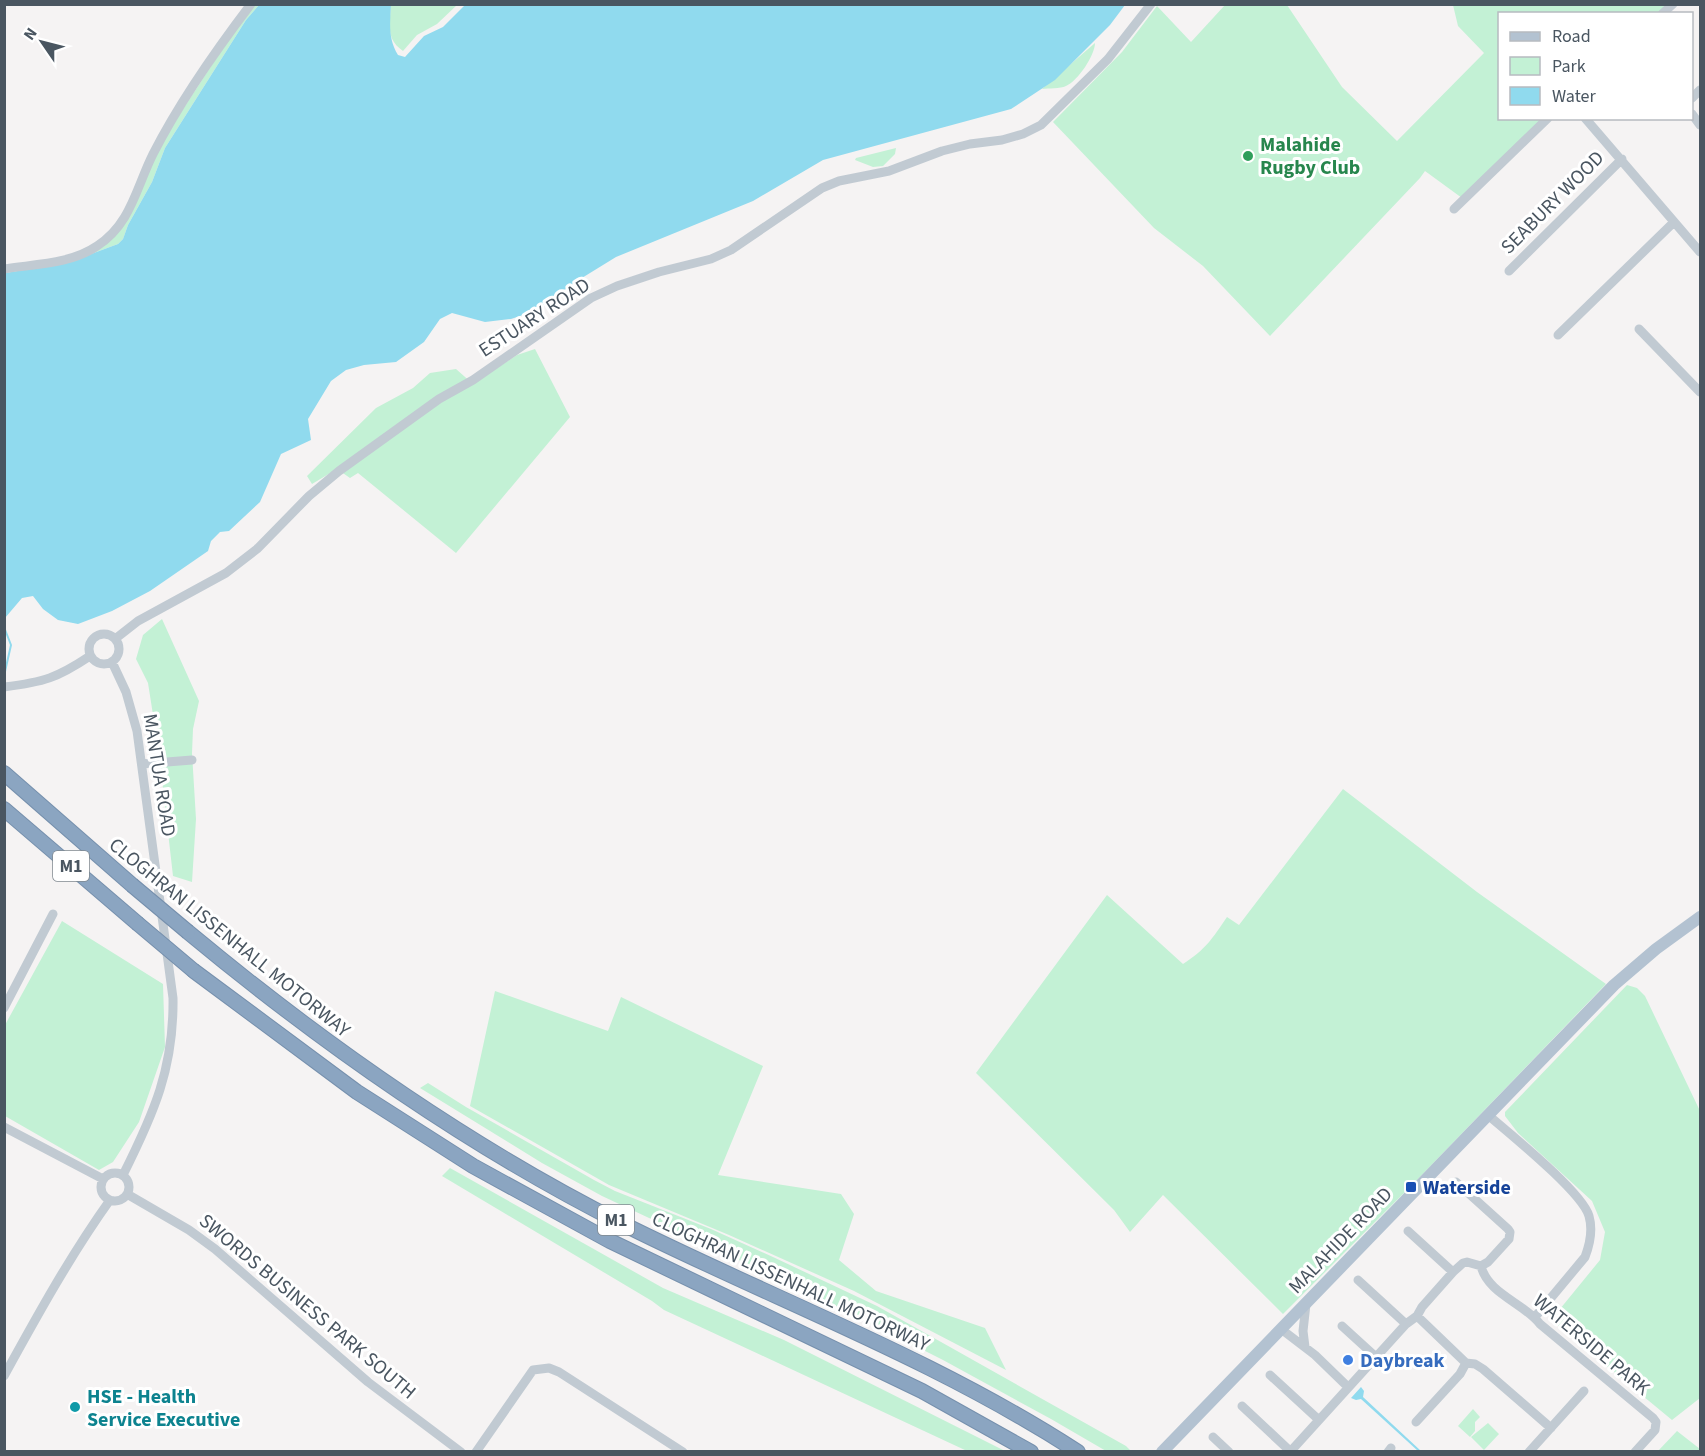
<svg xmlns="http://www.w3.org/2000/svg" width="1705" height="1456" viewBox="0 0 1705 1456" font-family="'Source Sans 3',sans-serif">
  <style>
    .green { fill: #c3f1d5 }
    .water { fill: #90daee }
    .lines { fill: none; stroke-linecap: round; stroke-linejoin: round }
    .stream { stroke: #90daee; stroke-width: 2 }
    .highway-casing { stroke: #7690ad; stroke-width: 16 }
    .minor { stroke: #c1cad2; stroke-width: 9 }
    .major { stroke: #b3c2d1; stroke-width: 12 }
    .highway { stroke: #8ba5c1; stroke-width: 14 }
    .highway-bridge-casing { stroke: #7690ad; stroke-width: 16; stroke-linecap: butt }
    .highway-bridge { stroke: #8ba5c1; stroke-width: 14 }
    .leisure-dot { fill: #2e9e5b; stroke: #fff; stroke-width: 2 }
    .transit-dot { fill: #1a4fb4; stroke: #fff; stroke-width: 2 }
    .shop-dot { fill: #3f7fe0; stroke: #fff; stroke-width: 2 }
    .culture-dot { fill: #0f9aa8; stroke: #fff; stroke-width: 2 }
    .labels { text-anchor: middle; stroke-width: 6; stroke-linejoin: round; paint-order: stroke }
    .shield { fill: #fff; stroke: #808990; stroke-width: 1.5 }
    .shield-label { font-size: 18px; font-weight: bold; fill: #4a5661 }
    .leisure-label { font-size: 20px; font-weight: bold; fill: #27864d; stroke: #fff; text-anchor: start }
    .street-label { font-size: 20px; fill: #4a5661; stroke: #fff }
    .transit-label { font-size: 20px; font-weight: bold; fill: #164399; stroke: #fff; text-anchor: start }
    .shop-label { font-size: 20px; font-weight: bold; fill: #366cbe; stroke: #fff; text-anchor: start }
    .culture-label { font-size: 20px; font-weight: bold; fill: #0d838f; stroke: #fff; text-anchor: start }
  </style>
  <rect width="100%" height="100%" fill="#f5f3f3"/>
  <path class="green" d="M251,5h8l-13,15 -81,128 -13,34 -24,43 -5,14 -5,5 -51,19 -5,-3 51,-26 40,-79z
    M391,5h66l-20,19 -20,11 -14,16c-18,-12 -13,-28 -12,-46z
    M1225,5h62l55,82 55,54 87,-88 -26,-27 -5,-21h216l-12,8 -157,1v104l44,1 -82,79 -37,-27 -5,7 -150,158 -67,-70 -49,-38 -101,-106 69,-70 35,-46 34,36z
    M1095,43c0,12 -17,38 -29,43 -6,3 -17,2 -24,3z
    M896,148l-1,6 -12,12 -10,1 -18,-7 1,-2z
    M535,349l35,68 -114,136 -98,-80 -8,5 -13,-9 -25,15 -5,-8 69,-68 37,-20 17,-15 26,-4 17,15 44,-29z
    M162,619l37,82 -6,28 -1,24 4,66 -4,63 -19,-6 -14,-123 -11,-70 -12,-24 7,-24z
    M1343,789l134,103 129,92 -191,198 -132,132 -120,-119 -33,37 -16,-22 -138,-137 131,-178 76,69c23,-15 29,-25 44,-47l12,8z
    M62,921l101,63 2,63 -26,75 -26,40 -14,8 -94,-54v-91z
    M1627,985l10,3 8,8 55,115v287l-28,22 -121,-100 49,-60 5,-28 -13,-31 -74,-68 -13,-17v-4z
    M495,991l113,40 13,-34 142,69 -45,109 123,19 13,20 -15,46 37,31 109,37 21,42 -152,-79 -125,-56 -120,-50 -139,-79z
    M428,1083l38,24 128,73 21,11 96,38 62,28 104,49 249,140 5,5h-25l-55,-32 -108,-59 -123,-62 -218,-102 -60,-33 -122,-75z
    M450,1168l213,120 121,52 221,111h-38l-303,-141 -12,-9 -210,-125z
    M1473,1409l7,8 -5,5v9l-5,6 -12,-11z
    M1488,1423l11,11 -15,16 -13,-13z
    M1677,1431l23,18v2h-42z"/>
  <path class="water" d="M259,5h132c-1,18 -3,34 7,50l7,2 19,-21 19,-9 22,-22h660l-15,20 -55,55 -44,29 -188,51 -70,41 -137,56 -39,24 -42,30 -24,8 -26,3 -33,-9 -12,6 -16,23 -28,20 -32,3 -18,5 -15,11 -23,38 3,21 -30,14 -21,48 -31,29 -9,1 -9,9 -3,10 -58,40 -38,20 -34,13 -20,-4 -15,-11 -10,-13 -11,2 -17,20v-345l62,-10 51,-19 5,-5 5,-14 24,-43 13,-34 81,-128z
    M1361,1387l3,4 -1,6 58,54h-3l-57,-52 -5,1 -5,-2z"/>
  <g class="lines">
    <path class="stream" d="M4,627l7,18 -7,31"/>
    <g class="highway-casing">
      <path id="highway" d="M4,773l128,112
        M4,809l133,114
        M188,932c135,112 278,213 435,292 152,76 312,135 455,228
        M194,971l163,121 116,74 137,75 312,150 109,61"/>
    </g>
    <path class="minor" d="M1662,14l11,-10
      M1692,98l8,-8
      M1692,114l8,11
      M1585,118l115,134
      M1454,209l94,-91
      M4,269c31,-5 67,-5 93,-23 34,-22 39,-58 56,-92 26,-51 63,-104 98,-150
      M1509,271l113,-112
      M1639,329l61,63
      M1558,335l116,-113
      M89 649a15 15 0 1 1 30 0a15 15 0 1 1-30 0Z
      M115,639l23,-18 88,-48 31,-24 52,-53 30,-25 100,-72 34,-19 118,-82 26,-12 42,-14 52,-13 20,-9 91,-62 17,-7 50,-10 53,-20 28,-7 32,-4 21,-6 18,-9 67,-66 43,-55
      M112,662l14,30 11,39 36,267c1,70 -19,115 -50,177
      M4,687c40,-5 53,-9 86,-31
      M142,764l50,-4
      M4,1008l49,-94
      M1488,1115c22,19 94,77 101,101 4,14 1,28 -4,41l-50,60
      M4,1127l99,52
      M101 1187a14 14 0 1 1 28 0a14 14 0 1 1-28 0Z
      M127,1194l62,36 26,19 153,133 93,70
      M1408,1231l45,41
      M1481,1266c7,28 43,37 59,58l113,94 3,4 -1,8 -20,22
      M1358,1280l48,44
      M1417,1316l49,47
      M1342,1326l34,31
      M1281,1329l34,26 33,32
      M1305,1347l-2,-16 3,-27
      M1270,1375l49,45
      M4,1376c33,-60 66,-120 106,-176
      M1242,1406l48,45
      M1416,1422l44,-48 6,-11 9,1 8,5 68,59
      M1213,1437l16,15
      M476,1452l57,-82 16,-2 10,4 124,80
      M1290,1452l116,-128 11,-8 5,-9 31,-35 10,-9 4,-1 14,4 7,-4 21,-23 1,-7 -2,-3 -52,-47
      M1388,1452l3,-4
      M1529,1452l55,-61"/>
    <path class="major" d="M1162,1452l452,-467 42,-36 44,-32"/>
    <use href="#highway" class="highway"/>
    <g class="highway-bridge-casing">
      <path id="highway-bridge" d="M132,885l56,47
        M137,923l57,48"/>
    </g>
    <use href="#highway-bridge" class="highway-bridge"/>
  </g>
  <circle class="leisure-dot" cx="1248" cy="156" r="6"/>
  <rect class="transit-dot" x="1405" y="1181" width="12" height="12" rx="3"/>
  <circle class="shop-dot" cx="1348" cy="1360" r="6"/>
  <circle class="culture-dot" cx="75" cy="1407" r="6"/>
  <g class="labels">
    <g class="shield">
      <rect x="53" y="851" width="36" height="30" rx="4.5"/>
      <rect x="598" y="1205" width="36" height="30" rx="4.5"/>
    </g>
    <g class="shield-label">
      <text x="71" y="872">M1</text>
      <text x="616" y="1226">M1</text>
    </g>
    <g class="leisure-label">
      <text x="1260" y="151">Malahide<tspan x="1260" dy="23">Rugby Club</tspan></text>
    </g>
    <g class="street-label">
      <text transform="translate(1552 202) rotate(-45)" y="7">SEABURY WOOD</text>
      <text transform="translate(534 317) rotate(-33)" y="7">ESTUARY ROAD</text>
      <text transform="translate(160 775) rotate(81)" y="7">MANTUA ROAD</text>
      <text transform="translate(230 937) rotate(39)" y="7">CLOGHRAN LISSENHALL MOTORWAY</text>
      <text transform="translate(1340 1240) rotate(-46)" y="7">MALAHIDE ROAD</text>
      <text transform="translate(791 1281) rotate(25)" y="7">CLOGHRAN LISSENHALL MOTORWAY</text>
      <text transform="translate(308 1306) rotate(40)" y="7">SWORDS BUSINESS PARK SOUTH</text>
      <text transform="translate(1592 1344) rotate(40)" y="7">WATERSIDE PARK</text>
    </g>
    <g class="transit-label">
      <text x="1423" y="1194">Waterside</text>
    </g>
    <g class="shop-label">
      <text x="1360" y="1367">Daybreak</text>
    </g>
    <g class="culture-label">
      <text x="87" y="1403">HSE - Health<tspan x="87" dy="23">Service Executive</tspan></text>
    </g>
  </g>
  <rect width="1705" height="1456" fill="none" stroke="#4a5661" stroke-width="12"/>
  <rect x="1498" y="12" width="195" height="108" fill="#ffffff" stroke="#b7bbc0" stroke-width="1.5"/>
  <rect x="1510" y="32" width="30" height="9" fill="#b3c2d1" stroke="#b7bbc0" stroke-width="1.5"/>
  <text x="1552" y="42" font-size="18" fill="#4a5661">Road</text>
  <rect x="1510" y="57" width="30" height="18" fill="#c3f1d5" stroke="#b7bbc0" stroke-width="1.5"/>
  <text x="1552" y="72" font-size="18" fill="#4a5661">Park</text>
  <rect x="1510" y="87" width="30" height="18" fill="#90daee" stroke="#b7bbc0" stroke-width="1.5"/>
  <text x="1552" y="102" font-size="18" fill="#4a5661">Water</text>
  <g transform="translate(42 42) rotate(305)" stroke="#ffffff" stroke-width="4.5" paint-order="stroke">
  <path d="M0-4.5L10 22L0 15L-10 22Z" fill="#4a5661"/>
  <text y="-9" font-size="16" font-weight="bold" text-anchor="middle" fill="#4a5661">N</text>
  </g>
</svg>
